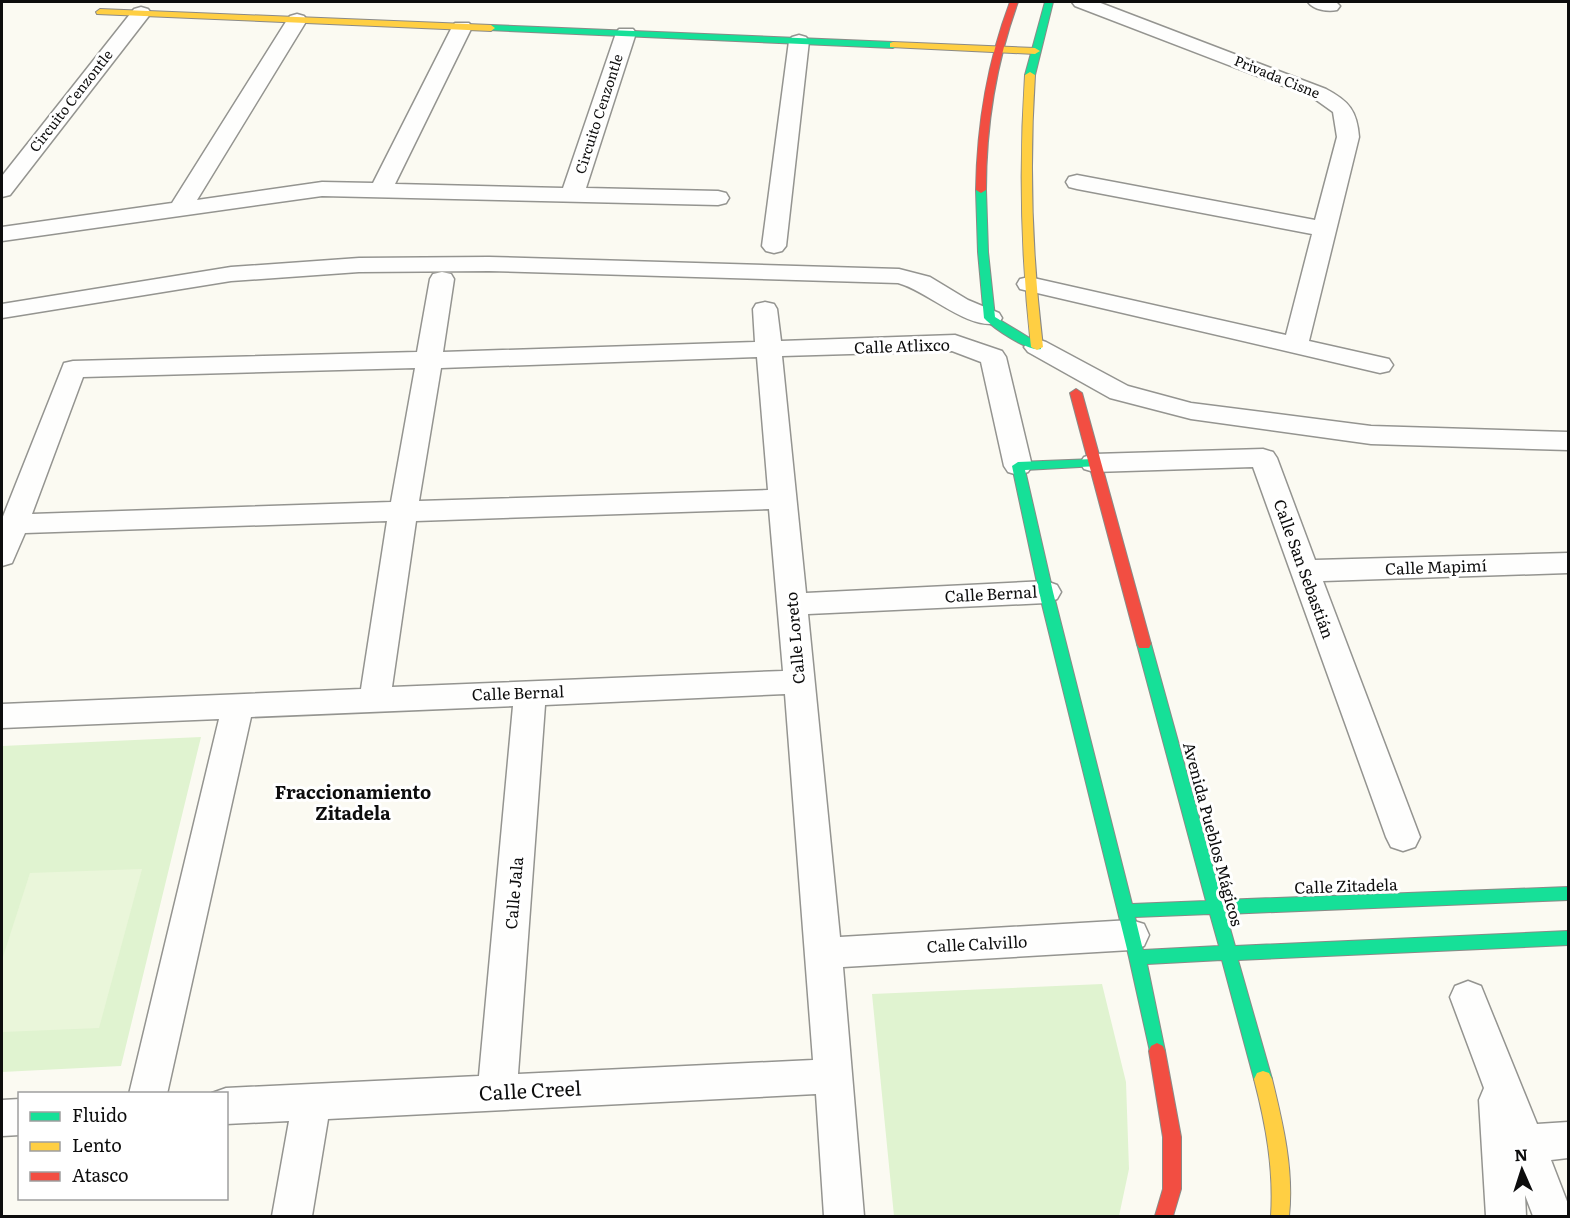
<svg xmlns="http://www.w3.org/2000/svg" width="1570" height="1218" viewBox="0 0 1570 1218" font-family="Literata,serif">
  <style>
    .green { fill: #e0f3d0 }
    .pitch { fill: #eaf6da }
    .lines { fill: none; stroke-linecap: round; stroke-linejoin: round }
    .street-casing { stroke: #949490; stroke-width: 3 }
    .fast-casing { stroke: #8b8a87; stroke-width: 2 }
    .slow-casing { stroke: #8b8a87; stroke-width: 2 }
    .jam-casing { stroke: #8b8a87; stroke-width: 2 }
    .street { fill: #fefefd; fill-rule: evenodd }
    .fast { fill: #16e098; fill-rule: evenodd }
    .slow { fill: #ffcf43; fill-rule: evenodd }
    .jam { fill: #f24e42; fill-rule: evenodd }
    .labels { text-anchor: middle; stroke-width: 6; stroke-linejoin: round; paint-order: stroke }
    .far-street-label { font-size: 14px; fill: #0d0d0d; stroke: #fff }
    .street-label { font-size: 16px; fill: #0d0d0d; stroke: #fff }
    .neighbourhood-label { font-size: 18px; font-weight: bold; fill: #0d0d0d; stroke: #fff }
    .near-street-label { font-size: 20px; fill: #0d0d0d; stroke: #fff }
  </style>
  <rect width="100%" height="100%" fill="#fbfaf2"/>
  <path class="green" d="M201,737l-80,329 -119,6v-326z
    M1102,984l24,98 3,87 -10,47h-225l-22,-222z"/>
  <path class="pitch" d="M142,869l-43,159 -97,4v-72l28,-87z"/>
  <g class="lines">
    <g class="street-casing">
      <path id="street" d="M1072,2h26l228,87c23,12 31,22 33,48l-50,204 80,18 4,6 -4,6 -9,2 -360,-84 -3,-5 3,-5 9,-2 257,58 26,-101 -235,-45 -8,-2 -3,-5 3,-5 8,-2 238,45 22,-83 -4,-25 -21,-15 -237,-91z
        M1308,2h28l4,4 -3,4c-9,2 -23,0 -29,-8z
        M141,7l7,2 3,4 -3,4 -138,178 -8,2v-21l132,-167z
        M297,14l7,2 3,4 -110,180 125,-18 51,1 79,-156 3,-4h14l3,4 -77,157 168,4 53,-155 3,-4h14l3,4 -50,155 132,3 8,2 3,5 -3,5 -8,2 -396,-9 -320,45v-14l170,-24 115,-183 3,-4z
        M799,35l7,2 3,4 -23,205 -4,5 -8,2 -8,-2 -4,-5 27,-205 3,-4z
        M489,257l410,12 31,8 38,23 31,13 3,5 -3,5c-31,8 -71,-32 -101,-40l-409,-12 -130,1 -128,9 -229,37v-14l229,-37 128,-9z
        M442,272l9,2 3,5 -11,73 312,-10 -2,-33 3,-5 9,-2 9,2 3,5 4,32 174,-6 47,16 4,6 26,109 -4,6 -10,3 -10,-3 -4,-6 -23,-104 -29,-11 -170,5 24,237 240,-12 11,4 4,7 -4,7 -11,4 -238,11 32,323 291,-17 13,4 5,11 -5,11 -13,4 -288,17 21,249h-40l-8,-122 -488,25 -16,97h-40l17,-95 -63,3v-30l-14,-1 14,-5 253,-12 34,-370 -262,11 -84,377h-38l90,-375 -217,9v-24l359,-15 26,-168 -362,12 -13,30 -10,3v-47l62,-156 9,-2 344,-9 13,-73 3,-5zM757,357l11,133 -349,11 22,-133zM415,368l-24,134 -359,12 51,-137zM769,509l14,162 -391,16 24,-166zM785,694l28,366 -295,14 27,-369z
        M1037,339l9,3 82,44 63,17 180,23 197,6v18l-197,-6 -180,-25 -81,-21 -82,-46 -4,-5 4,-5z
        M1263,449l10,3 4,6 38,102 253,-7v20l-245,8 97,256 -5,10 -12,4 -12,-4 -5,-10 -133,-370 -159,5 -10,-3 -4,-6 4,-6 10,-3z
        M1468,981l13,5 56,138 31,-2v36l-17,2 17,44v12h-35l-8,-21 1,21h-40l-7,-116 5,-12 -34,-91 5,-11z
        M20,1099v36l-18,1v-36z"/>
    </g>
    <g class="fast-casing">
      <path id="fast" d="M1045,2h8l-18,73 -5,3 -5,-3z
        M491,25l402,17 5,3 -5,3 -405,-18 -1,-2z
        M981,187l5,3 2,62 7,65 46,28v4c-13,3 -48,-21 -57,-31l-6,-66 -2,-62z
        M1094,459l6,4 -2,3 -73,4 28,122 79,312 74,-3 -69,-257 2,-4h10l2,4 71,256 346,-13v13l-342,14 9,32 333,-15v14l-330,15 34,119 -3,6 -6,2 -6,-2 -3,-6 -32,-119 -75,4 18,87 -2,5 -6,3 -6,-3 -22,-99 -90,-365 -27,-126 6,-4zM1210,914l9,32 -76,4 -8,-33z"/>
    </g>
    <g class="slow-casing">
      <path id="slow" d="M100,9l391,16 4,3 -4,3 -394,-17 -1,-2z
        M893,42l142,6 5,3 -5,3 -145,-7v-4z
        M1030,72l5,3c-6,91 -3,181 8,272l-6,3 -6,-3c-10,-91 -12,-181 -6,-272z
        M1263,1071l6,2 3,6c11,45 22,91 17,137h-18c3,-47 -5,-91 -17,-137l3,-6z"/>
    </g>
    <g class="jam-casing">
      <path id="jam" d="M1010,2h8c-22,61 -32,123 -32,188l-5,3 -5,-3c1,-65 11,-127 34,-188z
        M1076,389l6,4 69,251 -2,4h-10l-2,-4 -67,-251z
        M1157,1043l6,3 2,5 16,86v52l-8,27h-18l8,-27v-52l-14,-86 2,-5z"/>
    </g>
    <use href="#street" class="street"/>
    <use href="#fast" class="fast"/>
    <use href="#slow" class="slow"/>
    <use href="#jam" class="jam"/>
  </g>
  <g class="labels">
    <g class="far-street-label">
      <text transform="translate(1277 77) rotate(22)" y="5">Privada Cisne</text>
      <text transform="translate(71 101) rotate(-52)" y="5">Circuito Cenzontle</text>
      <text transform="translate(599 114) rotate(-72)" y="5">Circuito Cenzontle</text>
    </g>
    <g class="street-label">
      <text transform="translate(902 346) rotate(-2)" y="6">Calle Atlixco</text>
      <text transform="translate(1436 567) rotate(-2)" y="6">Calle Mapimí</text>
      <text transform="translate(1304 569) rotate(70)" y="6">Calle San Sebastián</text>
      <text transform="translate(991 594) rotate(-3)" y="6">Calle Bernal</text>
      <text transform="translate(795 638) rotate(-95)" y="6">Calle Loreto</text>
      <text transform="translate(518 693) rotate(-2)" y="6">Calle Bernal</text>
      <text transform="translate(1213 834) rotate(75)" y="6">Avenida Pueblos Mágicos</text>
      <text transform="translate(1346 886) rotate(-2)" y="6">Calle Zitadela</text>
      <text transform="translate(514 893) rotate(-85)" y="6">Calle Jala</text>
      <text transform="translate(977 944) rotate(-3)" y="6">Calle Calvillo</text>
    </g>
    <g class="neighbourhood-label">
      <text x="353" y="799">Fraccionamiento<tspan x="353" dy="21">Zitadela</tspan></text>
    </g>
    <g class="near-street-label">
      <text transform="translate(530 1091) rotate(-3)" y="7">Calle Creel</text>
    </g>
  </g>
  <rect width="1570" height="1218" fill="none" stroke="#0d0d0d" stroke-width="6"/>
  <rect x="18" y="1092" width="210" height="108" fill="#ffffff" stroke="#9e9e9e" stroke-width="1.5"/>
  <rect x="30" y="1112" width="30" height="9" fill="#16e098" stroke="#9e9e9e" stroke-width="1.5"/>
  <text x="72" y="1122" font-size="18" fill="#0d0d0d">Fluido</text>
  <rect x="30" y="1142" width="30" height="9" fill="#ffcf43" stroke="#9e9e9e" stroke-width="1.5"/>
  <text x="72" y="1152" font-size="18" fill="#0d0d0d">Lento</text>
  <rect x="30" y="1172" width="30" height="9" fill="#f24e42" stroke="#9e9e9e" stroke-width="1.5"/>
  <text x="72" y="1182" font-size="18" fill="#0d0d0d">Atasco</text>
  <g transform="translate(1522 1170) rotate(357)" stroke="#ffffff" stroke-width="4.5" paint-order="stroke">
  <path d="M0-4.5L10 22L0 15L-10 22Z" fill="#0d0d0d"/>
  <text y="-9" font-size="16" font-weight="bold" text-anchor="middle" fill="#0d0d0d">N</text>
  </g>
</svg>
